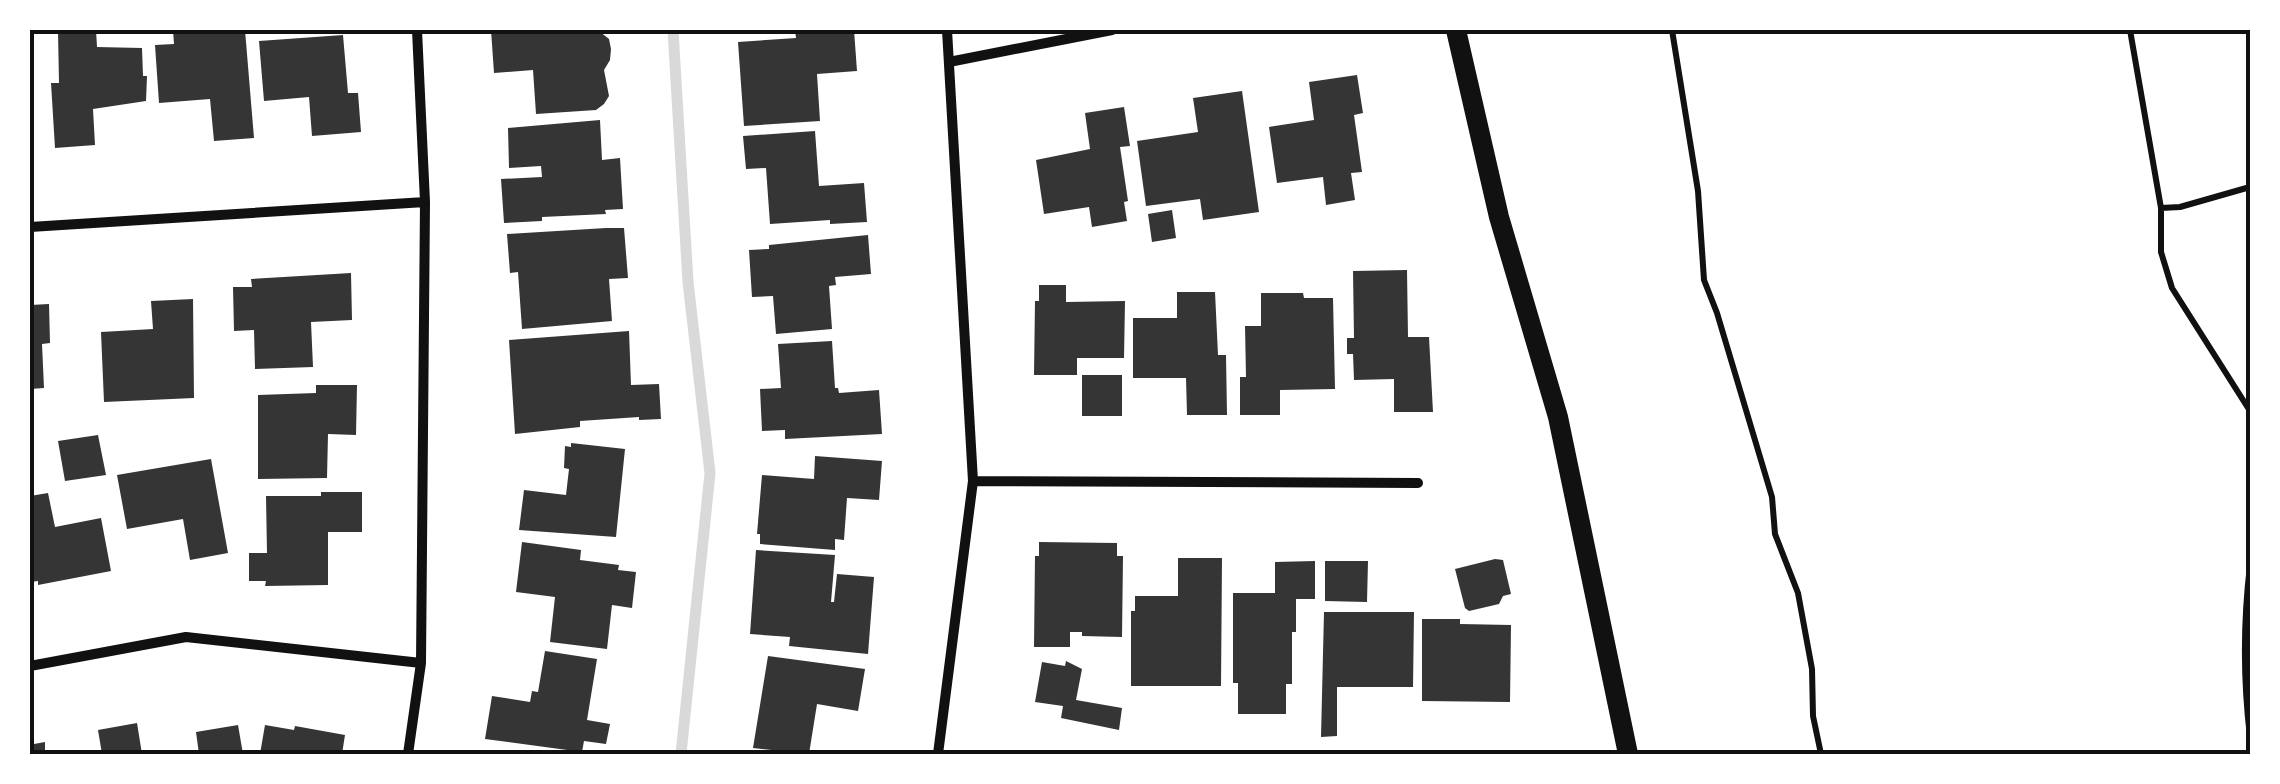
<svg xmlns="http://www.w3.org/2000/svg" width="2280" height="784" viewBox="0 0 2280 784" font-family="Lato,sans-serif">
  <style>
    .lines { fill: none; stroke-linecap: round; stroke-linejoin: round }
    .stream { stroke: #d9d9d9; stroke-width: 11 }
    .building { fill: #353535 }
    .path { stroke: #111; stroke-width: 6 }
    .minor { stroke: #111; stroke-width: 10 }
    .secondary { stroke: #111; stroke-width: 20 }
    .neatline { fill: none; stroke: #111; stroke-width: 4 }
  </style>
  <rect width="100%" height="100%" fill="#fff"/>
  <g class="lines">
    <path class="stream" d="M673,30l15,252 22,191 -29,281"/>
  </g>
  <path class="building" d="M96,30l1,17 45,1 1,28h4l-1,25 -53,8 2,36 -40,3 -4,-65h8l-1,-51z
    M173,30h72l9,108 -40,3 -4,-42 -51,4 -4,-58 19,-1z
    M491,30l108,1 10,8 2,10 -1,11 -6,10 5,26 -5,8 -8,6 -60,4 -3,-44 -39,3z
    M795,30h59l3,41 -40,3 3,47 -76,5 -6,-84 58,-4z
    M343,35l5,58h10l3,39 -49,4 -3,-39 -45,4 -5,-60z
    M1357,75l6,38 -9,2 8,57 -11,1 4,27 -29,5 -3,-28 -46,6 -8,-56 45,-7 -5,-38z
    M1242,91l17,121 -56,8 -3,-21 -54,7 -9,-65 61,-9 -5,-34z
    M1124,107l6,39 -10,1 8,54 -4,1 3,19 -35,6 -3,-20 -45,7 -8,-54 54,-11 -5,-36z
    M600,120l2,40 18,-2 3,51 -18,1 1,4 -64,3v4l-38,2 -3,-44 41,-2 -1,-11 -32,2 -1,-40z
    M815,131l4,55 45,-3 3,39 -37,2v-4l-60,4 -4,-56 -20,1 -3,-33z
    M1172,210l4,28 -24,4 -4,-28z
    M606,228h18l4,50 -19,1 3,42 -90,8 -4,-57 -8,1 -3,-39z
    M868,235l3,39 -36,3 1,8 -7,1 3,43 -56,5 -3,-38 -21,1 -3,-47 20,-1v-4z
    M1407,270l1,67h21l4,75h-39v-33l-40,1 -1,-26h-6v-16h7l-1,-67z
    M351,273l1,47 -41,2 2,45 -58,2 -1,-39 -20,1 -1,-44h19l-1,-8z
    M1039,285h27v17l59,-1 -1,57h-47v17h-43l1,-74h4z
    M1177,292h38l3,63h8l1,60h-40l-1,-37h-53v-60h44z
    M1261,293h42l1,5h29l2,91 -55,1v25h-40v-38h6l-1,-51h16z
    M193,299l1,99 -90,4 -3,-70 52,-3 -2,-28z
    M49,304l1,39 -8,1 2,44 -14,1v-84z
    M629,331l2,54 28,-1 2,35 -22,1v-3l-59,4v6l-65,7 -6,-94z
    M832,341l3,47h3l1,5 40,-3 3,44 -97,5v-9l-23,1 -2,-42 21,-1 -3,-44z
    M1082,375h40v41h-40z
    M316,385h41l-1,50 -28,-1 -1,44 -69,1v-84l58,-2z
    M98,435l8,40 -41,6 -7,-40z
    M571,443l54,6 -9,88 -97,-7 5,-40 42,5 3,-26 -5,-1 1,-22 6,1z
    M815,456l67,5 -3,39 -32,-2 -3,42 -9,-1v11l-75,-6v-10h-3l5,-59 52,4z
    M211,459l17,94 -38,7 -7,-41 -56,10 -10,-54z
    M321,492h41v40h-34v53l-63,1 1,-5h-17v-28h18l-1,-57h55z
    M48,493l7,34 46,-9 10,53 -73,14v-4l-7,1 -1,-86z
    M522,542l59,8 -1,10 39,5 -1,5 18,2 -4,36 -20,-3 -5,44 -57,-7 5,-45 -39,-5z
    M1039,542l78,1v13h6l-1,81 -40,-1v-4h-12v15h-36l1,-91h4z
    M756,550l79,5 -4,47h3l3,-28 37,3 -6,77 -79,-8 1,-9 -40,-3z
    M1178,558h44l-1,128h-90v-75h4v-15h43z
    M1495,559l8,1 8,34 -8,2 -4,8 -30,7 -4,-3 -10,-39z
    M1315,561v38h-19v33h-4v52h-6v30h-48v-31h-5v-90h42v-31z
    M1325,561h43l-1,41 -42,-1z
    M1324,612h90l-1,75h-76v49l-16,1z
    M1422,619h38v5l51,1 -1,77 -88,-1z
    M545,651l52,8 -10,61 23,4 -4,20 -22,-3 -2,11 -97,-13 7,-43 38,6 2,-11 6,1z
    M768,656l97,13 -7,42 -41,-7 -8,50 -56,-6z
    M1066,661l16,8 -6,31 46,8 -3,22 -58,-12 2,-12 -28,-4 7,-40 23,4z
    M137,723l5,31h-40l-4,-24z
    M238,725l5,29h-44l-3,-22z
    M265,725l29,5 1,-4 50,9 -3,19h-82z
    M30,730l4,14 11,-2v12h-15z"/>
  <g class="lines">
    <path class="path" d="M1672,30l26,161 6,89 13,33 55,184 3,37 23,59 14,76 1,47 8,38
      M2130,30l31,178v44l11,36 78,123
      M2161,208l19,-1 70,-20
      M2250,565c-7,59 -7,113 0,172"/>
    <path class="minor" d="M949,62l163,-32
      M30,227l395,-25
      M973,481l445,2
      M30,666l156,-29 235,26
      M408,754l13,-91 4,-461 -8,-172
      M938,754l35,-273 -26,-451"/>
    <path class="secondary" d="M1456,30l43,187 59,200 70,337"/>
  </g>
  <rect width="2280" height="784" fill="none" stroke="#ffffff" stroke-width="65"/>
  <rect x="32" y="32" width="2216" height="720" class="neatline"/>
</svg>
